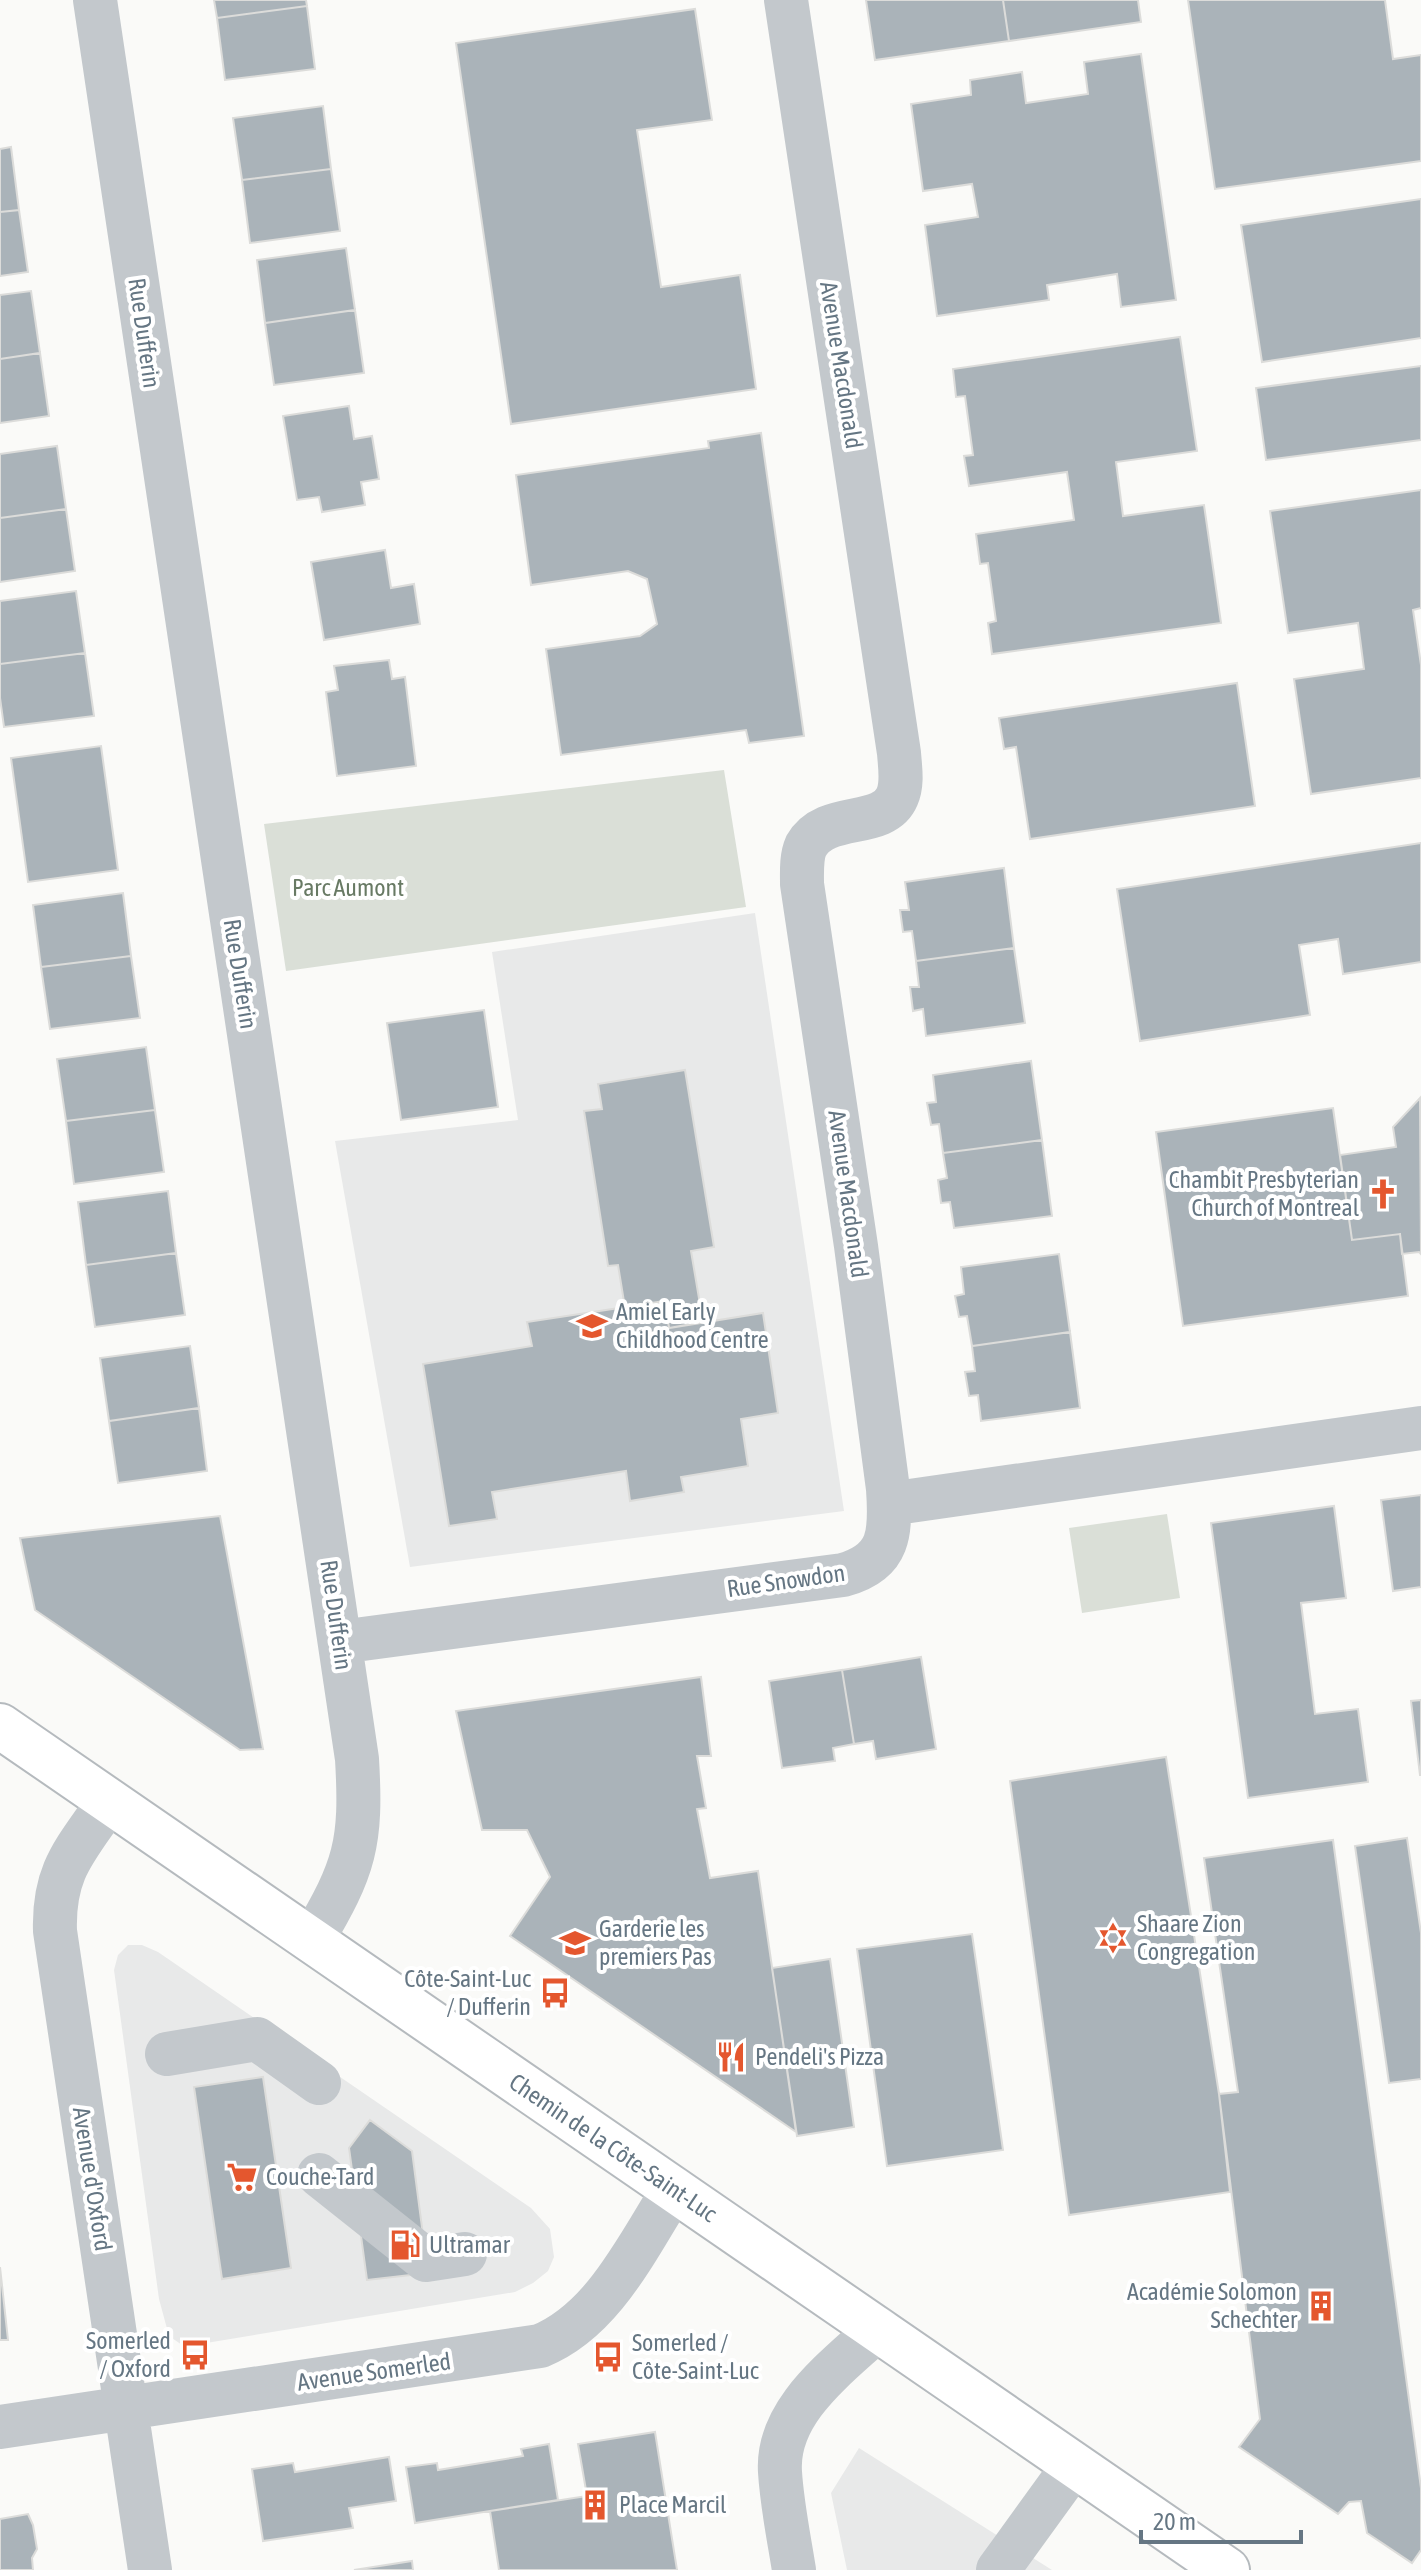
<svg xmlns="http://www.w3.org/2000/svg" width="1421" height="2570" viewBox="0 0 1421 2570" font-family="'Asap Condensed',sans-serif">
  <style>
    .built { fill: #e8e9e9 }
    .green { fill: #dadfd7 }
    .building { fill: #aab3b9; stroke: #dcdcda; stroke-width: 2 }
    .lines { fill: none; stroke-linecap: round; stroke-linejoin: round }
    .major-casing { stroke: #b5babe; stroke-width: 48 }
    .minor { stroke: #c3c8cc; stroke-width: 44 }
    .major { stroke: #fff; stroke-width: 44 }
    .labels { text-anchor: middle; stroke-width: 8; stroke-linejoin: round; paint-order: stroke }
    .street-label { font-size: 24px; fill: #657683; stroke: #fff }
    .park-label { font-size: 24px; fill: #687a64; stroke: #fff }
    .poi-label { font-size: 24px; fill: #657683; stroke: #fff; text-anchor: start }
  </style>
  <rect width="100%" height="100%" fill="#fafaf8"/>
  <path class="built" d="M755,913l89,598 -434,56 -75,-426 183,-21 -26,-168z
    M128,1945h14l16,7 373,256 19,21 4,28 -6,14 -15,12 -18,9 -321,53h-12l-13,-9 -10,-37 -45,-329 4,-15z
    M859,2448l193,122h-205l-16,-77z"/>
  <path class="green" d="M724,770l22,137 -460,64 -22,-147z
    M1167,1514l13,84 -98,15 -13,-85z"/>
  <path class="building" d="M214,0h92l1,6 -90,12z
    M866,0h137l6,41 -134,19z
    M1003,0h135l3,22 -132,19z
    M1188,0h197l8,59 28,-4v106l-206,28z
    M307,6l8,63 -90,11 -8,-62z
    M695,9l17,111 -75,10 24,157 79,-12 16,114 -245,35 -55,-381z
    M1141,54l35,246 -55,7 -4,-33 -70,11 2,15 -112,16 -12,-91 53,-8 -6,-33 -49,7 -12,-87 60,-9 -1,-15 52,-8 4,31 62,-9 -4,-32z
    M323,106l8,63 -89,11 -9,-62z
    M11,147l8,63 -19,2v-63z
    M331,169l9,62 -90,12 -8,-63z
    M1421,199v139l-159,24 -21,-137z
    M19,210l9,62 -28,4v-64z
    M346,248l9,62 -90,13 -8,-63z
    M31,291l9,62 -40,6v-64z
    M355,310l9,63 -90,12 -9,-62z
    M1180,337l17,114 -81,11 7,54 81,-11 17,118 -229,31 -4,-31 8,-2 -8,-58 -8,1 -4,-30 98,-14 -7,-48 -98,14 -5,-30 9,-1 -8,-59 -9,1 -3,-28z
    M40,353l9,63 -49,7v-64z
    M1421,366v74l-155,20 -10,-72z
    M349,406l5,33 18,-3 7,43 -18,3 4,23 -43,7 -3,-15 -22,3 -14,-84z
    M761,433l43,303 -55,7 -3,-13 -185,25 -15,-106 94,-13 17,-12 -10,-45 -19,-8 -97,14 -15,-110 193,-27 -1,-7z
    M57,446l9,63 -66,9v-64z
    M1421,490v118l-8,2 8,55v113l-110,16 -17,-115 70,-10 -6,-46 -70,10 -18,-122z
    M66,509l9,62 -75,11v-64z
    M385,550l6,38 23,-4 6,40 -96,16 -13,-78z
    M76,591l9,62 -85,11v-63z
    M85,653l9,63 -90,11 -4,-29v-34z
    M389,660l3,19 13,-2 11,89 -79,10 -11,-84 12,-2 -4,-24z
    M1237,683l18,123 -225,33 -14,-92 -12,2 -5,-31z
    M101,746l17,124 -90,12 -17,-124z
    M1421,843v119l-78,12 -5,-35 -39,6 11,70 -170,26 -23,-152z
    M1004,868l10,80 -98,13 -4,-30 -9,1 -3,-22h9l-4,-28z
    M123,893l8,63 -90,11 -8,-62z
    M1014,948l11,75 -99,13 -3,-27 -10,2 -3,-24h9l-3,-26z
    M131,956l9,62 -90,11 -9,-62z
    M484,1010l14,97 -97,13 -14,-97z
    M146,1047l9,63 -89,11 -9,-62z
    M1031,1061l11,79 -99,13 -4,-29 -8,1 -4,-22 9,-1 -3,-27z
    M685,1070l29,177 -23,4 12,71 -34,6 -4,-27 -40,7 -7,-43 -10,1 -24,-155 18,-2 -4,-25z
    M1420,1098l1,156 -2,-2 -17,2 -2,-20 -48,6 -12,-85 56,-8 -3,-20z
    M1333,1108l19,132 48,-6 8,62 -225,30 -27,-194z
    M155,1110l9,62 -90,12 -8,-63z
    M1042,1140l10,76 -98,12 -4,-26 -9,1 -3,-23 9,-2 -4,-25z
    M168,1191l8,62 -90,12 -8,-63z
    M176,1253l9,62 -90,12 -9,-62z
    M1059,1254l11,78 -98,14 -5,-30 -8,1 -4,-21 9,-2 -3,-27z
    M665,1301l4,27 94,-15 15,100 -37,6 7,47 -67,11 3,15 -54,9 -4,-30 -134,21 5,27 -48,7 -26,-162 109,-18 -5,-24z
    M1070,1332l10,76 -99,13 -3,-26 -9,1 -4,-24 10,-1 -3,-25z
    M190,1346l9,62 -90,13 -9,-63z
    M199,1408l8,63 -89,12 -9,-62z
    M1421,1495v92l-28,4 -12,-91z
    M1334,1506l12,92 -45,5 14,111 43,-5 10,73 -120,16 -37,-275z
    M220,1516l43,233 -23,1 -205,-140 -15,-72z
    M921,1657l15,92 -60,10 -3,-18 -19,3 -12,-74z
    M842,1670l12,74 -21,4 2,13 -53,7 -13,-87z
    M701,1677l10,79h-14l9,52 -9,1 13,69 48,-7 38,261 -286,-196 40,-59 -23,-47h-45l-26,-119z
    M1421,1700v75h-1l-9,-74z
    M1166,1757l53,337 11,98 -161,23 -59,-434z
    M1407,1838l14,95v146l-32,4 -34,-237z
    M1333,1840l88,648v62l-9,13 -45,-30 -6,-32 -12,1 -11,12 -99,-67 21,-28 -41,-325 19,-2 -34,-234z
    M972,1934l31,216 -116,16 -30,-217z
    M830,1959l24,168 -57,9 -25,-168z
    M263,2077l28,191 -69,11 -28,-192z
    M370,2120l42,31 16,122 -61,7 -18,-132z
    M0,2267l8,73h-8z
    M655,2432l22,138h-178l-9,-59 97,-15 -9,-52z
    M549,2444l9,56 -143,23 -9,-56 31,-4 1,7 85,-14 -2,-7z
    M389,2457l7,44 -47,7 4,20 -90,13 -11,-72 41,-6 2,9z
    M28,2514l5,11 4,24 -5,9 1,12h-33v-51z
    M412,2561l1,9h-59z"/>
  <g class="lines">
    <g class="major-casing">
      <path id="major" d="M0,1726l1227,844"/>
    </g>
    <path class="minor" d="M95,0l262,1759c5,84 -2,109 -45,181
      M889,1504l532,-76
      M340,1642l503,-67c48,-13 48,-43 45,-86l-32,-243 -54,-362c0,-11 -1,-27 4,-38 20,-36 77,-16 91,-49 6,-13 3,-30 2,-44l-113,-753
      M109,1801c-32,48 -56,68 -54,130l95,639
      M167,2054l90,-15 62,44
      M319,2175l107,85 39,-6
      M0,2427l540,-81c64,-26 98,-101 134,-157
      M794,2570c-5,-32 -12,-65 -14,-98 -4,-62 58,-105 98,-143
      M998,2570l76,-105"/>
    <use href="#major" class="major"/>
  </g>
  <defs>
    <g id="church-bare" transform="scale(2.4)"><path d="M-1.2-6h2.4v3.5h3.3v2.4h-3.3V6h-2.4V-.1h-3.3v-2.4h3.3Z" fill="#e4572e" stroke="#fff" stroke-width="2.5" paint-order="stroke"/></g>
    <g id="school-bare" transform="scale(2.4)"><path d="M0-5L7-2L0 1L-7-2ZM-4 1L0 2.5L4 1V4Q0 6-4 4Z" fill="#e4572e" stroke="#fff" stroke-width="2.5" paint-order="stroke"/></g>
    <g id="synagogue-bare" transform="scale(2.4)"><path d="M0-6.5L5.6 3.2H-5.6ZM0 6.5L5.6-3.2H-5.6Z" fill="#e4572e" stroke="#fff" stroke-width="2.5" paint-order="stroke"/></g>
    <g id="bus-bare" transform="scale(2.4)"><path d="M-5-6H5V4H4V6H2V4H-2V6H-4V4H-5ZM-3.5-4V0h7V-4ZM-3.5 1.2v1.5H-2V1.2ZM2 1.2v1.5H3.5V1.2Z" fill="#e4572e" stroke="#fff" stroke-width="2.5" paint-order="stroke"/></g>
    <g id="restaurant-bare" transform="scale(2.4)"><path d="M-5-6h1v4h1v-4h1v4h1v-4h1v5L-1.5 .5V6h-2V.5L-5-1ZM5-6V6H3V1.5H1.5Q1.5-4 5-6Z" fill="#e4572e" stroke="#fff" stroke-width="2.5" paint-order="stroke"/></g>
    <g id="supermarket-bare" transform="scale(2.4)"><path d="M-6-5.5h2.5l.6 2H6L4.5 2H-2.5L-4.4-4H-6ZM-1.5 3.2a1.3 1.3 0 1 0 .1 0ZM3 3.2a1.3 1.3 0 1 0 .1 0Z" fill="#e4572e" stroke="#fff" stroke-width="2.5" paint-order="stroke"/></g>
    <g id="fuel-bare" transform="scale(2.4)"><path d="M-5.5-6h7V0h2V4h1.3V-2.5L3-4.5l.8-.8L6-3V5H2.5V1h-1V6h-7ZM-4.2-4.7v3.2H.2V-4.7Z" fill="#e4572e" stroke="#fff" stroke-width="2.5" paint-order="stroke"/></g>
    <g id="building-bare" transform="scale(2.4)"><path d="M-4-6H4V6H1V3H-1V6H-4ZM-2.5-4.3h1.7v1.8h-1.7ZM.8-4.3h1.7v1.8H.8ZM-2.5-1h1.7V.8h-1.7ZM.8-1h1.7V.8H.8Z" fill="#e4572e" stroke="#fff" stroke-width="2.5" paint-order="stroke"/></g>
  </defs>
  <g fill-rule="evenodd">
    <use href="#church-bare" x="1383" y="1194"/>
    <use href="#school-bare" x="592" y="1326"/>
    <use href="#synagogue-bare" x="1113" y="1938"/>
    <use href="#school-bare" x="575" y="1943"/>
    <use href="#bus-bare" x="555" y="1993"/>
    <use href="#restaurant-bare" x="731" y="2057"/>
    <use href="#supermarket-bare" x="242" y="2177"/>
    <use href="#fuel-bare" x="405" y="2245"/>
    <use href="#building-bare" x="1321" y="2306"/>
    <use href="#bus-bare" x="195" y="2355"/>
    <use href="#bus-bare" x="608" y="2357"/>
    <use href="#building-bare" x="595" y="2505"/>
  </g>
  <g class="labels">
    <g class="street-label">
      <text transform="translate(144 333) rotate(82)" y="8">Rue Dufferin</text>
      <text transform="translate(841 365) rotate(81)" y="8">Avenue Macdonald</text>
      <text transform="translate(240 974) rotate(81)" y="8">Rue Dufferin</text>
      <text transform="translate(848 1194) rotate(82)" y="8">Avenue Macdonald</text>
      <text transform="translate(786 1581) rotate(-8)" y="8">Rue Snowdon</text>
      <text transform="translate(336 1615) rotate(82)" y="8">Rue Dufferin</text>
      <text transform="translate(613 2148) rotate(34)" y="8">Chemin de la Côte-Saint-Luc</text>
      <text transform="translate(92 2179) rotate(81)" y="8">Avenue d'Oxford</text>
      <text transform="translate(374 2372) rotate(-8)" y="8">Avenue Somerled</text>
    </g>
    <g class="park-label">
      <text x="348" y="896">Parc Aumont</text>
    </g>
    <g class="poi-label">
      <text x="1359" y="1188" text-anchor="end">Chambit Presbyterian<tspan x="1359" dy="28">Church of Montreal</tspan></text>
      <text x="616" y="1320">Amiel Early<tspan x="616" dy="28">Childhood Centre</tspan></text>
      <text x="1137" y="1932">Shaare Zion<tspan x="1137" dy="28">Congregation</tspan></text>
      <text x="599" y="1937">Garderie les<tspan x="599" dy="28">premiers Pas</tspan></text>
      <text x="531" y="1987" text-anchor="end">Côte-Saint-Luc<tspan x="531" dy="28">/ Dufferin</tspan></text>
      <text x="755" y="2065">Pendeli's Pizza</text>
      <text x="266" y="2185">Couche-Tard</text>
      <text x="429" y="2253">Ultramar</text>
      <text x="1297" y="2300" text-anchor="end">Académie Solomon<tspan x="1297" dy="28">Schechter</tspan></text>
      <text x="171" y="2349" text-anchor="end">Somerled<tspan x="171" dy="28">/ Oxford</tspan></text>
      <text x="632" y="2351">Somerled /<tspan x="632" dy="28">Côte-Saint-Luc</tspan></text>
      <text x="619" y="2513">Place Marcil</text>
    </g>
  </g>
  <path d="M1141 2530v12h160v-12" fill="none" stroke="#657683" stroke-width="4"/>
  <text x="1153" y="2530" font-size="24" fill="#657683" stroke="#ffffff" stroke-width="6" paint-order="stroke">20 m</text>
</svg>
